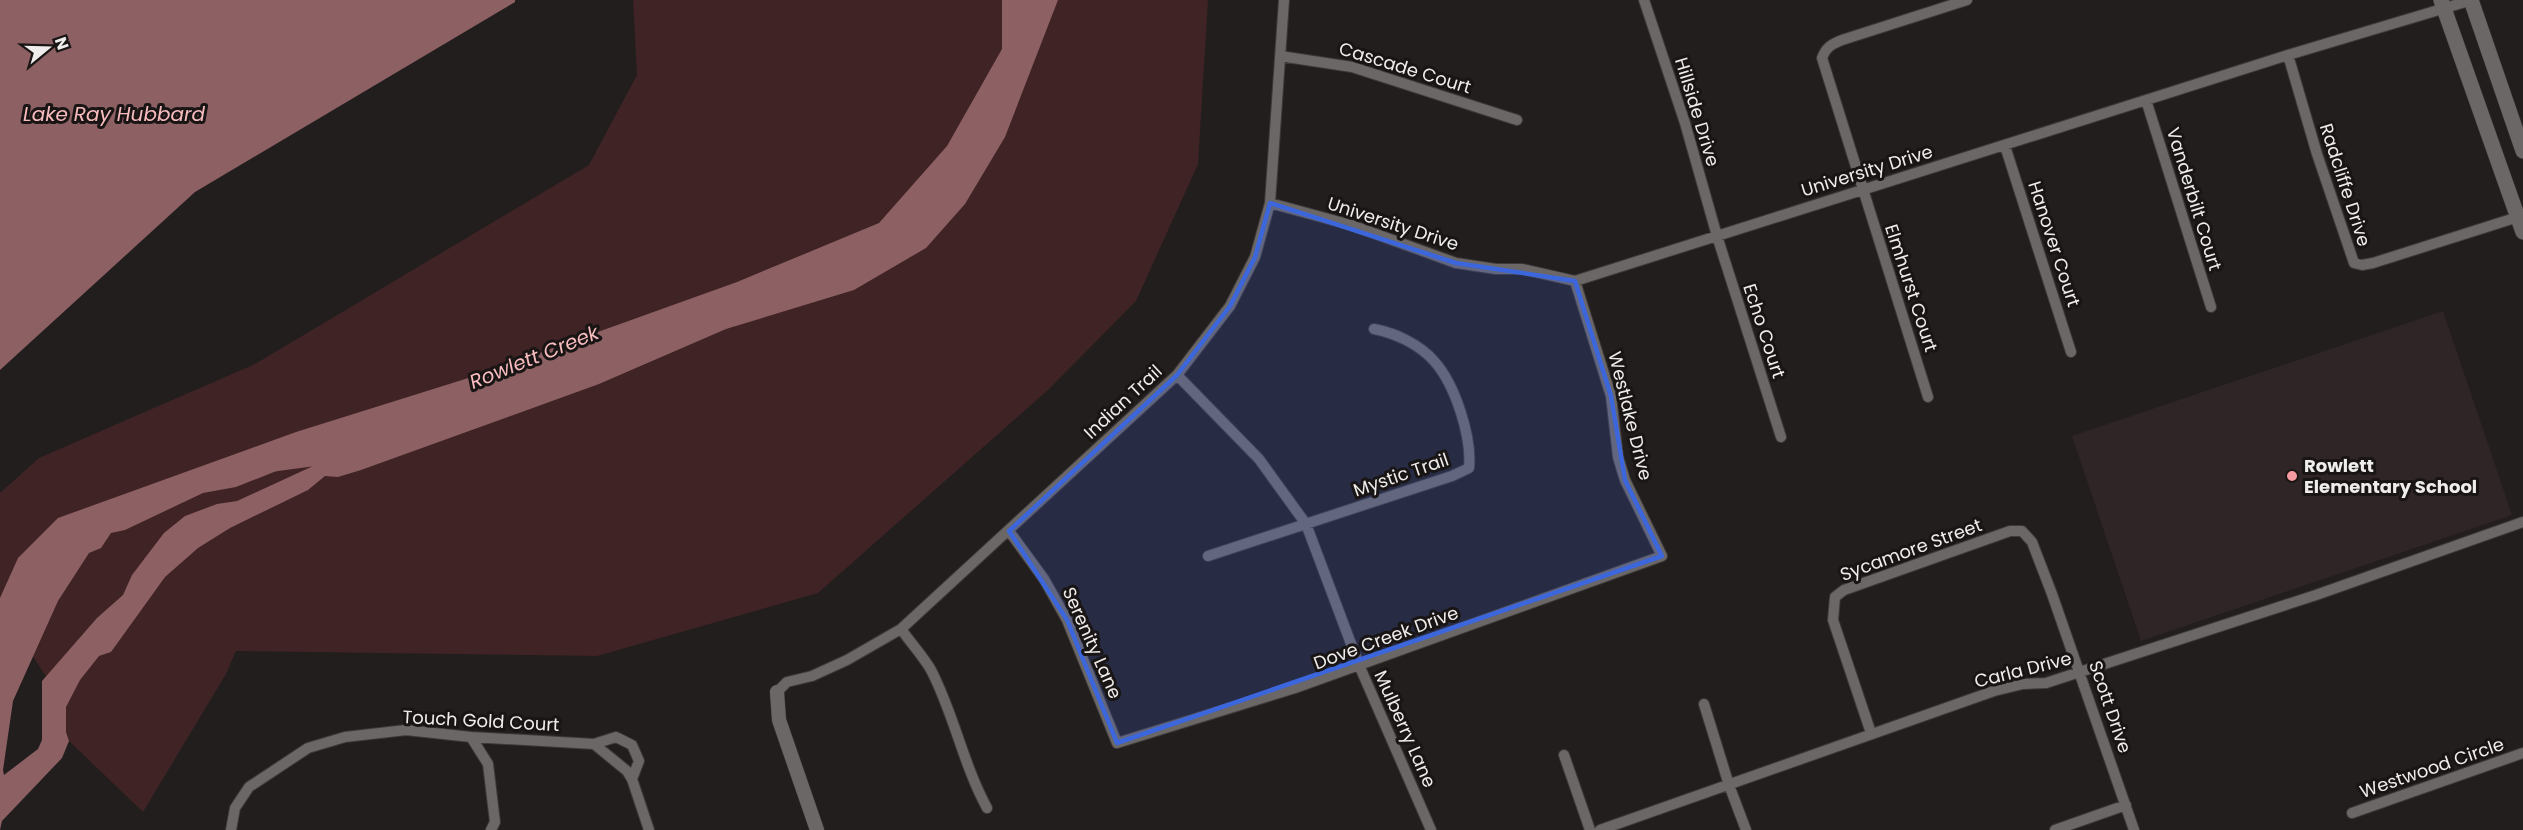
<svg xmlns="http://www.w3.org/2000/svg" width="2523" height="830" viewBox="0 0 2523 830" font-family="Poppins,sans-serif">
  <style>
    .built { fill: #302526 }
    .green { fill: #3f2325 }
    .water { fill: #8d6063; fill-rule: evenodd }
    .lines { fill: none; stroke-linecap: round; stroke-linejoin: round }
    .river { stroke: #8d6063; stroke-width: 18 }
    .minor-casing { stroke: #3e3a3a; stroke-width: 12 }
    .tertiary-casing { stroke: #3e3a3a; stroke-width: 15 }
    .secondary-casing { stroke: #3e3a3a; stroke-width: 16 }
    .minor { stroke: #6c6767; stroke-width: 10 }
    .tertiary { stroke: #6c6767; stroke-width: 14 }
    .secondary { stroke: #6c6767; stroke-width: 15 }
    .marked { fill: #3c66db; fill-opacity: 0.2; stroke: #3c66db; stroke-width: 4.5; stroke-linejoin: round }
    .poi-dot { fill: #f49aa0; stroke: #191515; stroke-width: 2 }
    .labels { text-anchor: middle; stroke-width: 6; stroke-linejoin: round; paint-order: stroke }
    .street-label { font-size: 18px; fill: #efecec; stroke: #191515 }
    .poi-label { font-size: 18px; font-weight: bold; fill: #efecec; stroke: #191515; text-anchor: start }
    .water-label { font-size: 20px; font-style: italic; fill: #f8bcbe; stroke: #191515 }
  </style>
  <rect width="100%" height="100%" fill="#221e1e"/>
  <path class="built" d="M2443,311l69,204 -371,126 -69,-205z"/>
  <path class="green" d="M633,0h575l-10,164 -62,137 -88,89 -230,203 -221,63 -361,-5 -10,23 -83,138 -74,-71 -3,-9v-25l-66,-101v-113l39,-35 216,-94 334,-199 48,-90z"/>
  <path class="water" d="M0,0h515v2l-320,190 -195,178z
    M1002,0h56l-53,137 -40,67 -39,44 -72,42 -128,39 -127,55 -238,86 -23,7 -13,-1 -17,14 -78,38 -32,20 -33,29 -54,75 -12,4 -19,24 -14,27v25l3,9 -7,17 -60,63 -2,9v-232l18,-40 40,-40 238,-86 182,-57 259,-93 142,-59 68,-77 55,-97zM294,453l32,7 -89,41 -20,3 -32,12 -21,17 -32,42 -9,20 -26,23 -55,63v59l-4,9 -34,26 -1,-5 10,-69 45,-100 31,-48 12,-5 10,-15 14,-3 78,-37 33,-6 48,-19 3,-11z"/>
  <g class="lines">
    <path class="river" d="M262,464l82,-11"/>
    <g class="minor-casing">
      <path id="minor" d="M1644,0l41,123 32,113 64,201
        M2288,55l29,99 37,109 8,2 11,-2 145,-46
        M1280,56l72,11 165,53
        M2146,100l65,207
        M2005,146l66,206
        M1270,203l81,22 105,38 40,6h26l53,12 713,-226 184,-55
        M1177,375l82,84 47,65 53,141 72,165
        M1928,397l-106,-339c4,-11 10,-14 20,-18l125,-40
        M1009,531l35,48 23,41 50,123 178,-55 367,-132 -37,-76 -7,-23 -7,-61 -36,-115
        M1208,556l244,-80 17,-8c3,-31 -14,-84 -35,-107 -15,-17 -39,-28 -60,-32
        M901,629c9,13 22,27 30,41 23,44 32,94 56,138
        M777,692l10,-10 25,-6 35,-16 54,-31 276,-254 53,-69 25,-49 15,-54 14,-203
        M1704,704l25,81 17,45
        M1871,733l-38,-113 2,-23 9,-7 166,-59h12l10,11 20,52 82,236
        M471,737l17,27 7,58 -4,8
        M594,744l22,-7 16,8 7,16 -7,18
        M1564,755l26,75
        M2352,813l171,-60
        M231,830l4,-22 14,-21 59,-39 37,-11 61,-7 65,7 123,7 33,27 5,8 17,51
        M1600,830l394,-139 29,-7 23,-1 270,-88 207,-73
        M2055,830l71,-25"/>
    </g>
    <g class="tertiary-casing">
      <path id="tertiary" d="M777,692l2,28 38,110"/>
    </g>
    <g class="secondary-casing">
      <path id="secondary" d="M2441,0l82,232
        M2471,0l52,151"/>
    </g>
    <use href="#minor" class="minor"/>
    <use href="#tertiary" class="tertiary"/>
    <use href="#secondary" class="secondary"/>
  </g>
  <path class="marked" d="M1270,203l186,60 119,18 36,115 14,84 37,76 -545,187 -50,-123 -58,-89 168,-156 53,-69 25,-49z"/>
  <circle class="poi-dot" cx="2292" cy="476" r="6"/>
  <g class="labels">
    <g class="street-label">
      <text transform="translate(1405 68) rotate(17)" y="6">Cascade Court</text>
      <text transform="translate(1697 112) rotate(73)" y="6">Hillside Drive</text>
      <text transform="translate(1867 171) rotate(-17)" y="6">University Drive</text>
      <text transform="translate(2345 185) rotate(72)" y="6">Radcliffe Drive</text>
      <text transform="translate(2194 199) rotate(73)" y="6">Vanderbilt Court</text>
      <text transform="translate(1393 224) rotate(18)" y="6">University Drive</text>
      <text transform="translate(2054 244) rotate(72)" y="6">Hanover Court</text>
      <text transform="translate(1911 288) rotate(72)" y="6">Elmhurst Court</text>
      <text transform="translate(1764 331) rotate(72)" y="6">Echo Court</text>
      <text transform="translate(1123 402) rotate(-43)" y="6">Indian Trail</text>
      <text transform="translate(1630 416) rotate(76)" y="6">Westlake Drive</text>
      <text transform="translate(1401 475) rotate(-19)" y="6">Mystic Trail</text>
      <text transform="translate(1911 550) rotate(-20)" y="6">Sycamore Street</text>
      <text transform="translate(1386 638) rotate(-20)" y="6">Dove Creek Drive</text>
      <text transform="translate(1092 643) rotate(66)" y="6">Serenity Lane</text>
      <text transform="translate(2023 670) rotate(-14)" y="6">Carla Drive</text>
      <text transform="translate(2110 707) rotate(71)" y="6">Scott Drive</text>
      <text transform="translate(481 721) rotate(3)" y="6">Touch Gold Court</text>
      <text transform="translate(1405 729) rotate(66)" y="6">Mulberry Lane</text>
      <text transform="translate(2432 768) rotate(-19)" y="6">Westwood Circle</text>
    </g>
    <g class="poi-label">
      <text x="2304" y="472">Rowlett<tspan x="2304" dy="21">Elementary School</tspan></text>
    </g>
    <g class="water-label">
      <text x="114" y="121">Lake Ray Hubbard</text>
      <text transform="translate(534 357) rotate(-22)" y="7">Rowlett Creek</text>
    </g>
  </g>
  <g transform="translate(48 48) rotate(71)" stroke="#191515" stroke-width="4.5" paint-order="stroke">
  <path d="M0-4.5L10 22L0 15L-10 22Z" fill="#efecec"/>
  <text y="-9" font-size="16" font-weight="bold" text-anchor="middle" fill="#efecec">N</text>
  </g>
</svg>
